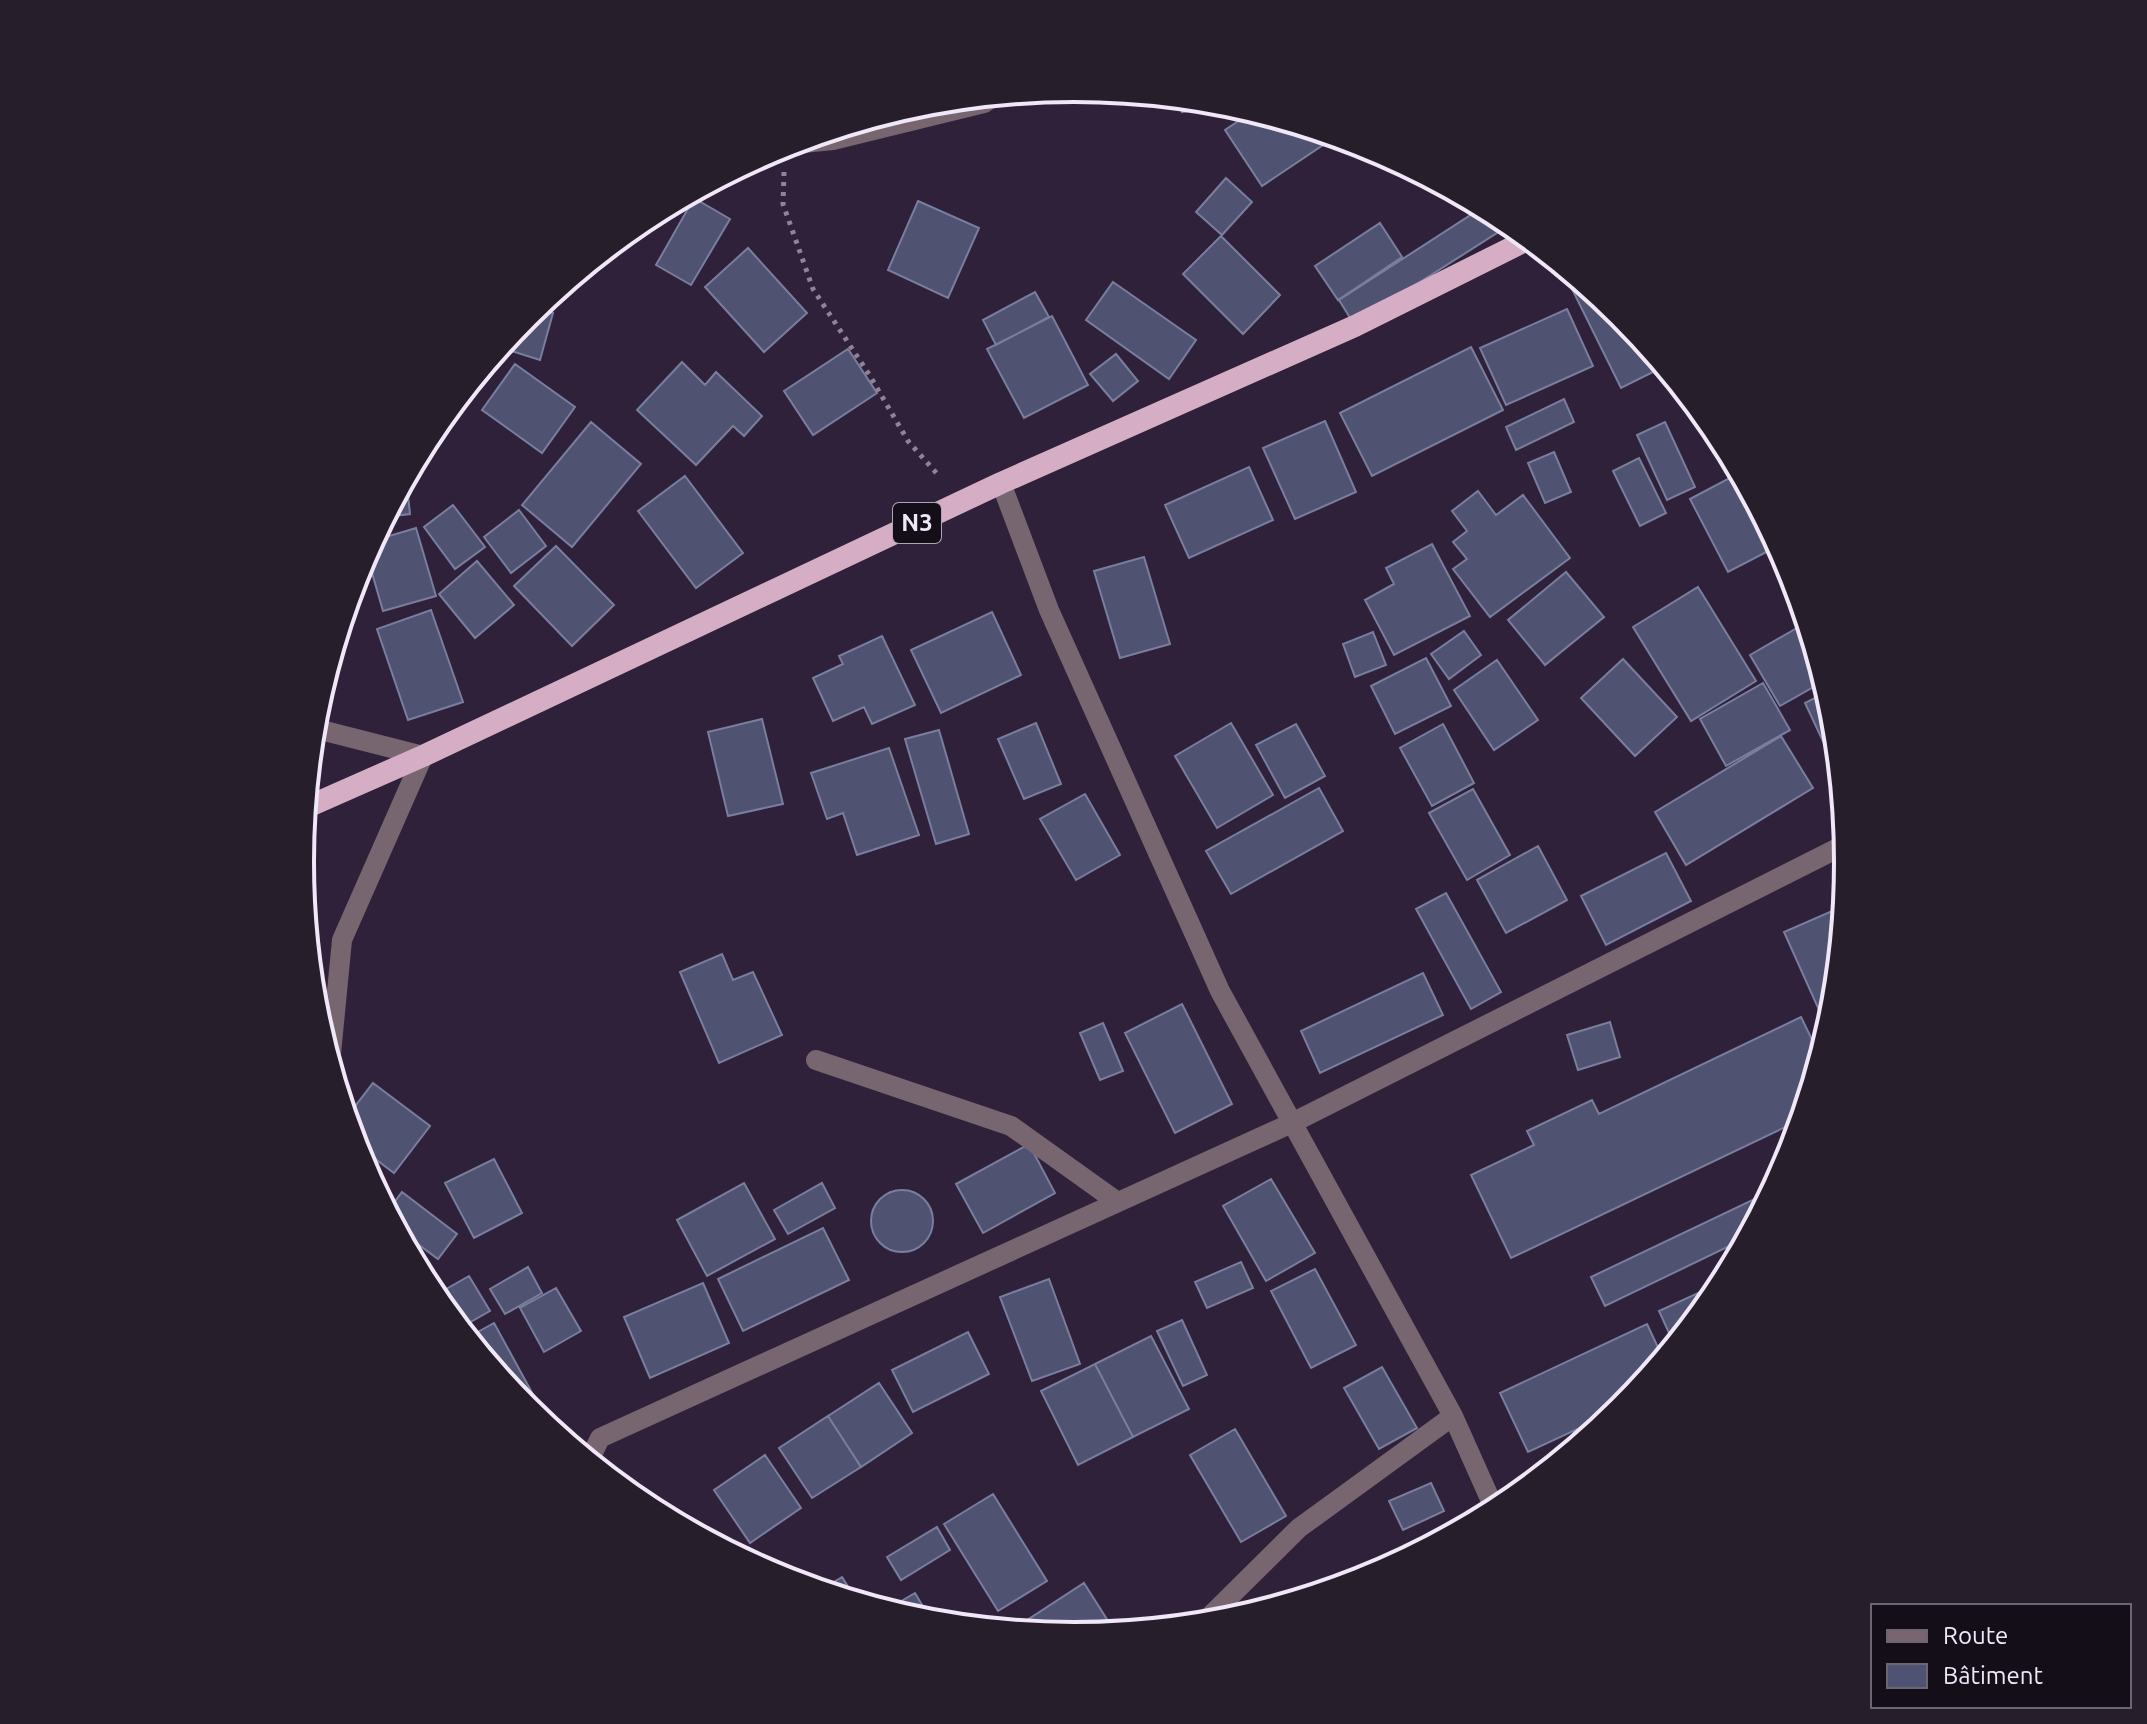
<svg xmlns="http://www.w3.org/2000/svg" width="2147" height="1724" viewBox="0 0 2147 1724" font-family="Ubuntu,sans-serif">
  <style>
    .building { fill: #4f5371; stroke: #797e9e; stroke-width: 2 }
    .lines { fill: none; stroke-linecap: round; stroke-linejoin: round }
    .path { stroke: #8f8398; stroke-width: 5; stroke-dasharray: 4 6; stroke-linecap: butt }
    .service { stroke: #77656f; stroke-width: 20 }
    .minor { stroke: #77656f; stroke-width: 20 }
    .tertiary { stroke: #77656f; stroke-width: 20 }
    .trunk { stroke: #d5adc4; stroke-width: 22 }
    .labels { text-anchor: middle; stroke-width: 8; stroke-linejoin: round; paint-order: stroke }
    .shield { fill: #140e19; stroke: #aea6b5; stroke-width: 2 }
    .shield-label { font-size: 24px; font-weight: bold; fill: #f0e7f8 }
    .rim { fill: none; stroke: #f0e7f8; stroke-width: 4 }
  </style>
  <rect width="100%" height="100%" fill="#30213a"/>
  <path class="building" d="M1180,98l45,5 5,2 -48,7z
    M1253,111l82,26 -73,49 -37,-56z
    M1226,178l26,24 -30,33 -26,-23z
    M694,198l36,21 -39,66 -35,-20z
    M918,201l61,27 -31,70 -60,-28z
    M1483,207l20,11 5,8 -154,98 -15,-24z
    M1380,223l22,34 -64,43 -23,-34z
    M1221,236l59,59 -37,39 -60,-60z
    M748,248l59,65 -43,39 -59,-65z
    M1113,282l83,58 -27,39 -83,-59z
    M1583,283l38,32 28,34 10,20 -38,19 -49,-99z
    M1035,292l14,25 -53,28 -13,-25z
    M535,308l18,5 -13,47 -41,-13z
    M1567,309l26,57 -87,39 -26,-57z
    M1052,316l36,69 -64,33 -37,-69z
    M1471,347l32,63 -131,66 -32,-63z
    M848,349l29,44 -64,42 -29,-44z
    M1116,354l22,27 -25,20 -23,-27z
    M682,362l23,23 11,-13 46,44 -18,20 -11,-10 -37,39 -59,-55z
    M515,364l60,43 -33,46 -60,-43z
    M1564,399l10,23 -58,28 -10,-23z
    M1699,410l18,22 4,8 -8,3z
    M1325,421l31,71 -61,27 -32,-71z
    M591,422l50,42 -69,83 -50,-42z
    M1665,422l30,65 -28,13 -30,-65z
    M1554,452l17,40 -26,11 -17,-40z
    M1639,458l27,55 -26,13 -27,-55z
    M1249,467l24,53 -84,38 -24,-53z
    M1739,473l39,73 -50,26 -38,-73z
    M685,476l58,77 -47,35 -58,-77z
    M406,477l4,37 -25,3z
    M1478,491l18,24 27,-20 47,63 -80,59 -37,-48 14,-10 -14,-17 14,-11 -15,-20z
    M453,505l32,42 -30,22 -31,-42z
    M519,510l27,36 -35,27 -27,-36z
    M416,528l20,68 -53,15 -17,-59 6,-11z
    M1432,544l38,72 -76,39 -29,-55 29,-16 -8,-16z
    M556,546l58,59 -42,41 -58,-60z
    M1144,557l26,87 -50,14 -26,-87z
    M477,561l37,44 -39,33 -36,-44z
    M1566,572l38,45 -59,48 -37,-45z
    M1698,587l58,94 -65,40 -58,-94z
    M431,610l32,92 -55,18 -31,-91z
    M992,612l29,63 -80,38 -30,-63z
    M1802,625l10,18 12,38 -44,25 -30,-51z
    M1464,631l17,24 -32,24 -18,-25z
    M1373,632l13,33 -31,12 -12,-33z
    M882,636l33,69 -43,19 -8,-17 -31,14 -20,-43 30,-14 -4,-8z
    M1426,658l25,48 -56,28 -24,-48z
    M1623,659l54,58 -42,39 -54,-58z
    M1497,660l41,60 -44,30 -40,-60z
    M1763,683l27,47 -64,36 -26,-47z
    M1827,692l6,19 5,57 -2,1 -31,-66z
    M762,719l21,85 -55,12 -20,-84z
    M1036,723l25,61 -37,15 -26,-60z
    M1231,723l42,72 -56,33 -42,-72z
    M1296,724l29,52 -40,22 -29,-53z
    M1443,724l31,59 -42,23 -32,-58z
    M939,730l30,104 -33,10 -31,-105z
    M1781,736l32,52 -127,77 -31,-53z
    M889,748l30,87 -62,20 -14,-42 -16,6 -16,-46z
    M1319,788l24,43 -112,63 -25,-43z
    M1473,789l37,66 -43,25 -38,-67z
    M1085,794l35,61 -44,25 -36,-61z
    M1538,846l29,54 -61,33 -29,-53z
    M1666,853l25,48 -85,44 -25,-49z
    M1446,893l55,99 -30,17 -55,-100z
    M1839,908l3,8 -9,97 -5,17 -44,-98z
    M722,954l11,26 20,-8 29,63 -63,28 -39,-91z
    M1423,973l20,42 -123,58 -19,-42z
    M1182,1004l50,100 -57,29 -50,-100z
    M1801,1017l19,39 -20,64 -289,138 -40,-83 63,-30 -7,-14 65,-31 7,14z
    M1610,1022l10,35 -42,13 -11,-35z
    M1103,1023l20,48 -23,9 -20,-47z
    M373,1083l57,43 -36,47 -40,-30 -8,-25z
    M1029,1144l26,49 -72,40 -27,-49z
    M494,1159l28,54 -48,25 -29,-55z
    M1271,1179l44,74 -49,28 -43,-75z
    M744,1183l31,56 -68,37 -30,-56z
    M822,1183l13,25 -47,26 -14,-24z
    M871 1221a31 31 0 1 1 62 0a31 31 0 1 1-62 0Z
    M402,1192l55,42 -19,25 -43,-32 -8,-15z
    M1765,1194l2,4 -21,40 -141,68 -14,-29z
    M823,1228l26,52 -106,51 -25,-52z
    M1241,1262l12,26 -46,20 -12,-26z
    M528,1267l14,26 -37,21 -15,-25z
    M1315,1269l41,76 -45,23 -40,-77z
    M469,1276l21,35 -30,17 -26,-32z
    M1049,1279l31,85 -48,17 -32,-84z
    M1722,1282l-5,10 -43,52 -15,-33z
    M703,1283l26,60 -79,35 -26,-61z
    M556,1288l25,43 -37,21 -24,-44z
    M1182,1320l25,55 -24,11 -26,-55z
    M494,1323l47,86 -9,5 -65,-76z
    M1647,1324l16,34 -42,51 -93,43 -28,-59z
    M968,1332l21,42 -76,38 -21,-42z
    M1151,1336l38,73 -56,28 -38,-73z
    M1095,1364l38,73 -55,28 -37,-74z
    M1382,1367l35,61 -38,21 -35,-61z
    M879,1383l33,50 -51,34 -33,-51z
    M828,1416l33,51 -49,31 -33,-50z
    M1235,1429l51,87 -45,26 -51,-87z
    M1567,1451l1,2 -27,21 -4,-9z
    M765,1455l36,53 -51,35 -36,-53z
    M1431,1483l13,28 -41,19 -14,-29z
    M993,1494l54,87 -49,30 -54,-87z
    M937,1527l13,23 -49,30 -14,-23z
    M842,1577l15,24 -36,-11z
    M1084,1583l31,49 -42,4 -47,-5 -5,-7z
    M915,1593l17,29 -46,-12z"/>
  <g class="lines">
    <path class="path" d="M784,172l-1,32 30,85 57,87 38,65 32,36"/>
    <path class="service" d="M313,728l110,28 -81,184 -12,124
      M816,1060l195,66 105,75"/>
    <path class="minor" d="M1001,483l48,127 171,381 233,425 42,94
      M589,1461l11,-23 692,-315 554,-279
      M1203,1623l96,-95 154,-112"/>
    <path class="tertiary" d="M783,145l50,-5 151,-37 10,-7"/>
    <path class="trunk" d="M305,808l118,-52 578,-273 354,-157 174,-87"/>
  </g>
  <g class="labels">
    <rect class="shield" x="893" y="503" width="48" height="40" rx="6"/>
    <g class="shield-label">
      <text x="917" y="531">N3</text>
    </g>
  </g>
  <path d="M0 0H2147V1724H0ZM314 862a760 760 0 1 1 1520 0a760 760 0 1 1-1520 0Z" fill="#261f2b" fill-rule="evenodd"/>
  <path class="rim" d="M314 862a760 760 0 1 1 1520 0a760 760 0 1 1-1520 0Z"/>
  <rect x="1871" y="1604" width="260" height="104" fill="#140e19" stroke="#6c6572" stroke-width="2"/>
  <rect x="1887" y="1630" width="40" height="12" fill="#77656f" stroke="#6c6572" stroke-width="2"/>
  <text x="1943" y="1644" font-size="24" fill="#f0e7f8">Route</text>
  <rect x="1887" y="1664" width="40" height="24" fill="#4f5371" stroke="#6c6572" stroke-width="2"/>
  <text x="1943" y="1684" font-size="24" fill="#f0e7f8">Bâtiment</text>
</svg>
